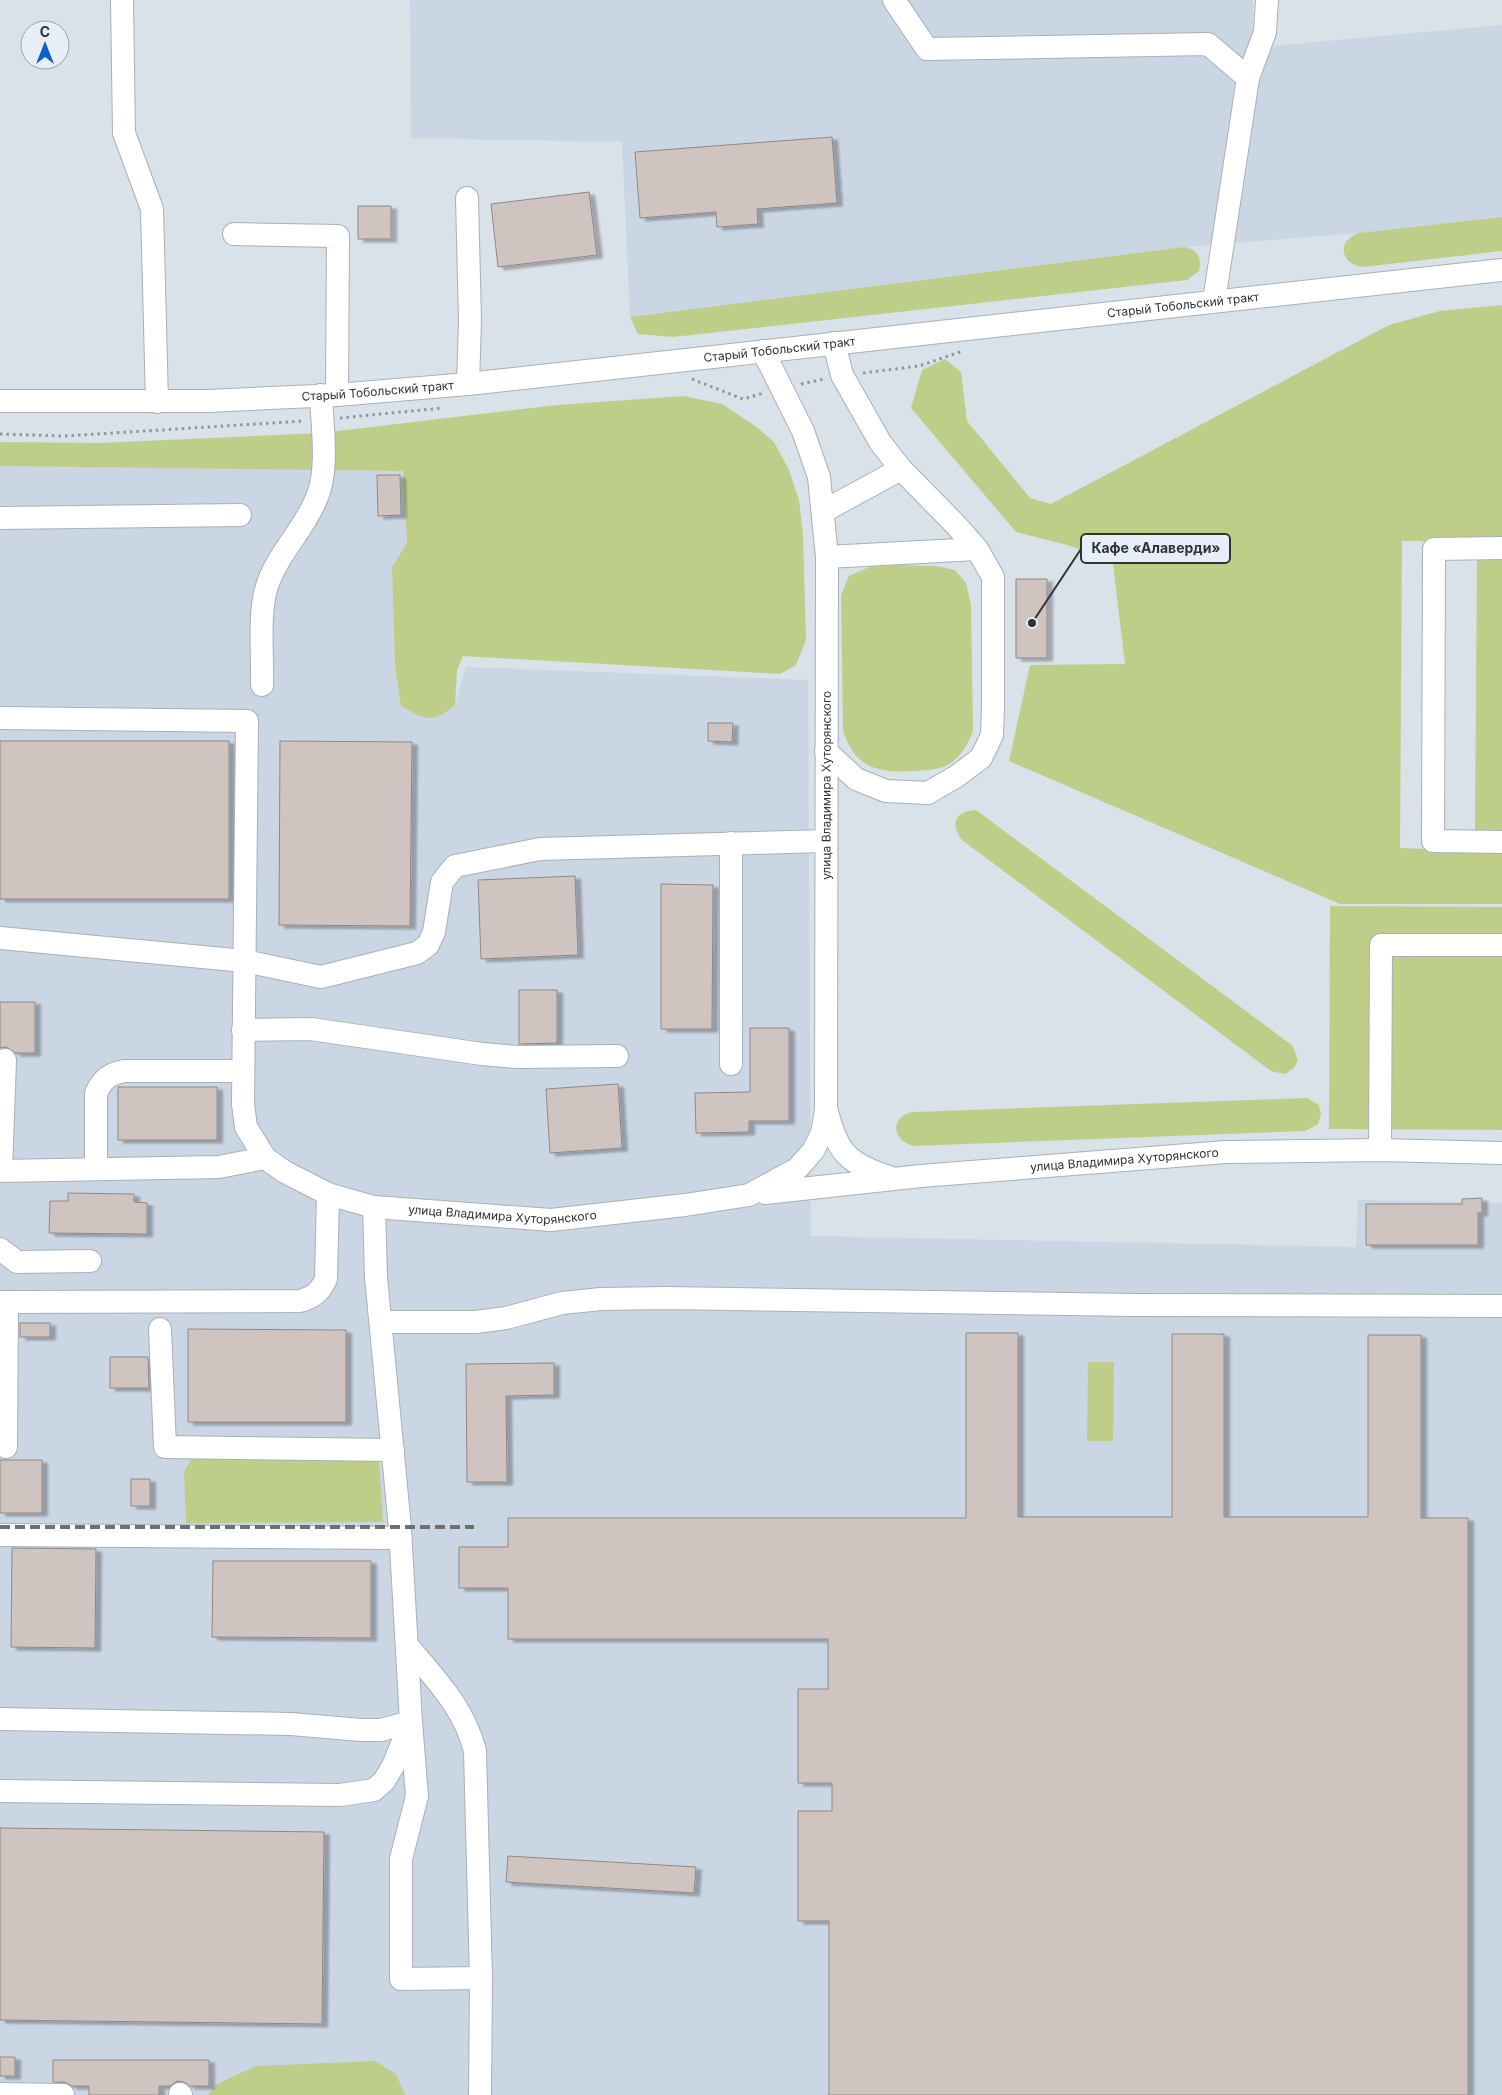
<svg xmlns="http://www.w3.org/2000/svg" width="1502" height="2095" viewBox="0 0 1502 2095" font-family="Inter,sans-serif">
  <style>
    .built { fill: #cad6e4 }
    .green { fill: #bece88 }
    .building { fill: #cfc4bf; stroke: #928883; filter: url(#shadow) }
    .lines { fill: none; stroke-linecap: round; stroke-linejoin: round }
    .minor-casing { stroke: #a9b0b8; stroke-width: 24 }
    .path { stroke: #92979d; stroke-width: 3; stroke-dasharray: 2.5 4; stroke-linecap: butt }
    .minor { stroke: #fff; stroke-width: 22 }
    .rail { stroke: #6b7075; stroke-width: 4; stroke-dasharray: 10 5; stroke-linecap: butt }
    .labels { text-anchor: middle; stroke-width: 4; stroke-linejoin: round; paint-order: stroke }
    .street-label { font-size: 12px; fill: #303336; stroke: #e7eef7 }
    .leader { fill: none; stroke: #303336; stroke-width: 2 }
    .callout-dot { fill: #303336; stroke: #e7eef7; stroke-width: 2 }
    .callout { fill: #e7eef7; stroke: #303336; stroke-width: 2 }
    .callout-label { font-size: 14px; text-anchor: middle; font-weight: bold; fill: #303336 }
  </style>
  <defs>
    <filter id="shadow"><feDropShadow dx="5.5" dy="3" stdDeviation="1" flood-color="#0004"/></filter>
  </defs>
  <rect width="100%" height="100%" fill="#d9e1e9"/>
  <path class="built" d="M410,0h843l-1,48 250,-23v192l-143,16 -175,14 -554,70 -8,-175 -211,-4z
    M0,466l403,5 4,72 -15,24 3,99 6,40 54,-1 11,-38 342,13 3,556 545,11 2,-47 144,3v892h-1502z"/>
  <path class="green" d="M1502,217v34l-139,16c-23,-3 -27,-26 -4,-34z
    M1184,247c14,2 18,11 15,24l-12,9 -514,57 -35,-3 -8,-17z
    M1502,305v237l-100,-1 -2,307 98,4 4,2v50h-162l-331,-143 21,-96 95,-1 -12,-100 -42,-18 -55,-14 -105,-124 11,-38 23,-11 16,13 6,49 63,77 21,6 338,-179 51,-14z
    M684,396l38,8 32,21 20,17 15,28 10,30 4,35 3,105 -10,25 -16,9 -317,-18 -6,14 -2,35c-23,19 -29,15 -54,1l-6,-40 -3,-99 15,-24 -4,-72 -403,-5v-24l100,1 221,-10 236,-28z
    M1477,554l25,1v276l-27,-1z
    M895,565l41,1 19,4 11,13 5,22 2,126c-5,12 -10,23 -21,31 -11,8 -24,8 -37,9 -37,2 -59,-2 -72,-40l-2,-136 8,-19 20,-9z
    M976,810l317,236 5,14 -4,8 -9,6 -14,-3 -309,-231c-13,-17 -6,-29 14,-30z
    M1330,906l172,1v223l-173,-1z
    M1307,1098l12,7 2,9 -3,10 -13,7 -392,15c-23,-7 -22,-31 1,-34z
    M1088,1362h26l-1,79h-26z
    M194,1454l185,7 4,61 -197,1 -2,-51z
    M375,2061l21,13 9,21h-197l9,-11 39,-18z"/>
  <path class="building" d="M832,137l5,66 -80,6 1,15 -41,3 -1,-15 -76,6 -5,-66z
    M589,192l8,63 -99,12 -7,-63z
    M358,206h33v33h-33z
    M377,475h23l1,40 -23,1z
    M1016,579h31v79h-31z
    M708,723h25l-1,19 -24,-1z
    M0,741h229v158h-229z
    M280,741l132,1 -2,184 -131,-1z
    M575,876l3,79 -97,4 -3,-79z
    M661,884l52,1 -1,144h-51z
    M519,990h38v53l-38,1z
    M0,1002h35v51h-19l-10,-6 -6,1z
    M750,1028h39v93h-40v11l-53,1 -1,-40 55,-1z
    M618,1084l4,64 -72,5 -4,-64z
    M118,1087h99v53h-99z
    M68,1193l66,1v8l13,1v31l-98,-1 1,-32h18z
    M1482,1198v15h-4v32h-112v-41h96v-5z
    M20,1323h30v14h-30z
    M188,1329l158,1v92h-158z
    M966,1333h52v184h154v-183h52v183h144v-182h53v183h47v577h-639v-174h-31v-110h34v-28h-34v-94h30v-50h-320v-51h-49v-41h49v-29h458z
    M110,1357h38l1,31h-39z
    M554,1363v32l-48,1 1,86h-40l-1,-118z
    M0,1460h42v53h-42z
    M131,1479h19v27h-19z
    M12,1548l84,1 -1,99 -84,-1z
    M213,1561h158v77l-159,-1z
    M0,1828l324,4 -2,192 -322,-4z
    M508,1856l188,11 -2,26 -188,-11z
    M0,2057h15v19h-15z
    M53,2060h156v26h-19l-6,-4 -7,-1 -7,5h-11v9h-70v-9h-17l-8,-4h-11z"/>
  <g class="lines">
    <g class="minor-casing">
      <g id="minor">
        <path d="M122,0l2,133 28,76 5,193"/>
        <path d="M894,0l33,49 281,-5 40,34"/>
        <path d="M467,198l3,123 -2,63"/>
        <path d="M234,234l104,2 -1,159"/>
        <path d="M1214,301l34,-223 17,-46 2,-32"/>
        <path id="s1" d="M0,401h208l129,-6 131,-11 1034,-114"/>
        <path d="M824,511l77,-42"/>
        <path d="M0,518l240,-3"/>
        <path d="M1502,548l-68,1 -1,292 69,1"/>
        <path d="M827,557l150,-8"/>
        <path d="M262,685c1,-29 -4,-71 5,-99 10,-32 38,-57 50,-89 12,-27 5,-72 4,-102"/>
        <path id="s2" d="M0,718l247,3 -4,383 3,23 19,31 20,14 43,22 46,13 177,13 134,-15 64,-10 48,-26 16,-18 9,-18 4,-23 1,-553 -8,-80 -16,-46 -40,-80"/>
        <path d="M826,751l30,28 30,12 42,2 29,-17 24,-18 11,-23 1,-29v-129l-16,-28 -21,-24 -55,-56 -21,-27 -38,-67 -8,-32"/>
        <path d="M731,843v221"/>
        <path d="M0,938l245,23 76,16 96,-24 11,-8 6,-13 8,-50 13,-16 85,-17 286,-8"/>
        <path d="M243,1030l68,-1 171,25 35,3 100,-1"/>
        <path d="M5,1060l-4,111 218,-4 46,-9"/>
        <path d="M827,1111c10,41 21,53 62,66"/>
        <path d="M1380,1150l1,-205h121"/>
        <path d="M96,1168v-75c7,-14 13,-19 28,-22h119"/>
        <path id="s3" d="M765,1193l156,-17 305,-24 154,-2 122,3"/>
        <path d="M0,1249l17,13 73,-1"/>
        <path d="M0,1302l300,-1c14,-4 20,-9 26,-22l2,-85"/>
        <path d="M381,1322h95l30,-4 56,-15 39,-4 65,-1 470,7 366,1"/>
        <path d="M160,1329l5,118 228,3"/>
        <path d="M6,1447l1,-145"/>
        <path d="M0,1535l400,3"/>
        <path d="M407,1645c28,34 57,62 68,106l6,227 -1,117"/>
        <path d="M0,1719l291,5 70,6h20l30,-8 6,74 -16,63v120l80,-1"/>
        <path d="M0,1791l340,4 34,-5 10,-9 9,-15 18,-44 -11,-194 -24,-251 -2,-70"/>
        <path d="M0,2094l63,1"/>
        <path d="M180,2094l1,1"/>
      </g>
    </g>
    <path class="path" d="M863,373l56,-7 44,-15
      M692,379l51,20 21,-6
      M801,384l23,-5
      M340,418l103,-10
      M0,434l65,2 239,-15"/>
    <use href="#minor" class="minor"/>
    <path class="rail" d="M0,1527h474"/>
  </g>
  <g class="labels">
    <g class="street-label">
      <text dy="4" stroke="none"><textPath href="#s1" startOffset="1188">Старый Тобольский тракт</textPath></text>
      <text dy="4" stroke="none"><textPath href="#s1" startOffset="782">Старый Тобольский тракт</textPath></text>
      <text dy="4" stroke="none"><textPath href="#s1" startOffset="378">Старый Тобольский тракт</textPath></text>
      <text dy="4" stroke="none"><textPath href="#s2" startOffset="1634">улица Владимира Хуторянского</textPath></text>
      <text dy="4" stroke="none"><textPath href="#s3" startOffset="361">улица Владимира Хуторянского</textPath></text>
      <text dy="4" stroke="none"><textPath href="#s2" startOffset="939">улица Владимира Хуторянского</textPath></text>
    </g>
  </g>
  <path class="leader" d="M1032 623L1081 549"/>
  <circle class="callout-dot" cx="1032" cy="623" r="5"/>
  <rect class="callout" x="1081" y="534" width="149" height="29" rx="5"/>
  <g class="callout-label">
    <text x="1156" y="553">Кафе «Алаверди»</text>
  </g>
  <g transform="translate(45 45)"><circle r="24" fill="#e7eef7" stroke="#9ea3aa"/>
  <path d="M0-4L9 19L0 12L-9 19Z" fill="#0d60ca"/>
  <text y="-8" font-size="14" font-weight="bold" text-anchor="middle" fill="#303336">С</text>
  </g>
</svg>
